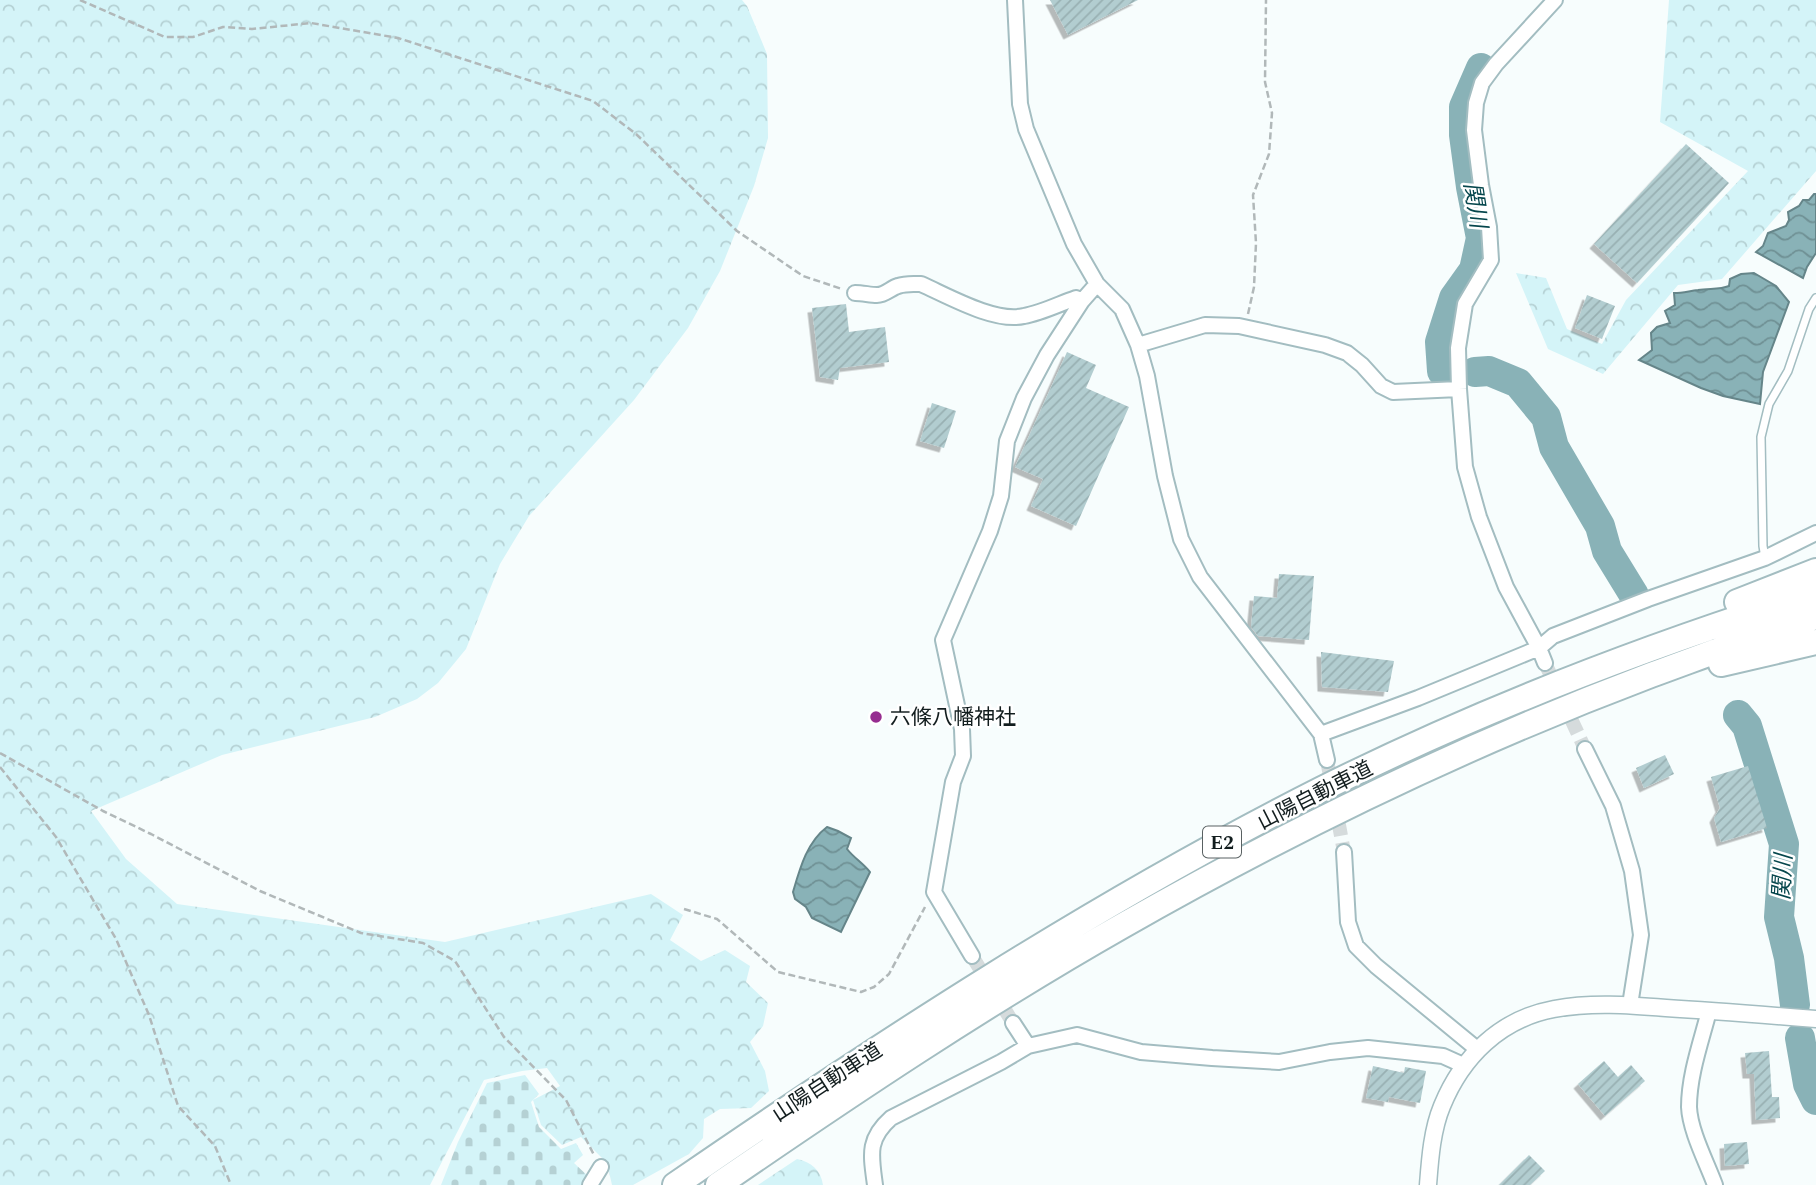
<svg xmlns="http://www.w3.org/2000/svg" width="1816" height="1185" viewBox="0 0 1816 1185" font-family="Spectral,'Noto Sans JP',serif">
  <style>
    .forest { fill: url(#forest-crowns) }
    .cemetery { fill: url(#cemetery-stones) }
    .water { fill: url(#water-waves); stroke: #658589; stroke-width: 2 }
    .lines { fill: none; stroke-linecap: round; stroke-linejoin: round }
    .river { stroke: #89b2b7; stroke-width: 30 }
    .building { fill: url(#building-hatch); filter: url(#shadow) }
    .minor-tunnel { stroke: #d5dbdc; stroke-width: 14; stroke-dasharray: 14 7; stroke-linecap: butt }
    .service-casing { stroke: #a3bdc1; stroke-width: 10 }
    .minor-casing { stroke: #a3bdc1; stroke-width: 18 }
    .tertiary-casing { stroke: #a3bdc1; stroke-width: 19 }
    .motorway-casing { stroke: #a3bdc1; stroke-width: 28 }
    .path { stroke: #b1b8b9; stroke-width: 2.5; stroke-dasharray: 7 3.5; stroke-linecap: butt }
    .service { stroke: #fff; stroke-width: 7 }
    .minor { stroke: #fff; stroke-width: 14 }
    .tertiary { stroke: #fff; stroke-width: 16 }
    .motorway { stroke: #fff; stroke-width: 24 }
    .poi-dot { fill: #962d90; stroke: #fff; stroke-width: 2.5 }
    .labels { text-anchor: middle; stroke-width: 5; stroke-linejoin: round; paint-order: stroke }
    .shield { fill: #fff; stroke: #596162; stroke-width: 2 }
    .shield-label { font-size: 19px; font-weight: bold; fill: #121d1e }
    .poi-label { font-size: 21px; fill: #121d1e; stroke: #fff; text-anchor: start }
    .street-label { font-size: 21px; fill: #121d1e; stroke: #fff }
    .water-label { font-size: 23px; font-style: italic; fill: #05464c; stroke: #fff }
  </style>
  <defs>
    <pattern id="forest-crowns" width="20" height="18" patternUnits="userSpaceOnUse" patternTransform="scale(1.75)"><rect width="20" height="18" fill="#d4f4f8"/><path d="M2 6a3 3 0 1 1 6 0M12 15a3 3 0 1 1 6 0" fill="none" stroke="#b5d1d4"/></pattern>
    <pattern id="cemetery-stones" width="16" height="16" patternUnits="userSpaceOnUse" patternTransform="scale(1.75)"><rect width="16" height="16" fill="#d4f4f8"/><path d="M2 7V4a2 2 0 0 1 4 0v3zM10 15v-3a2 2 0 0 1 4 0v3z" fill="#b5d1d4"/></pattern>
    <pattern id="water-waves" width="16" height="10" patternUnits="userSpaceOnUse" patternTransform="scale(1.75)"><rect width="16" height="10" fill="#89b2b7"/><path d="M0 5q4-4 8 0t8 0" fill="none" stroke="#6f9094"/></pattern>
    <pattern id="building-hatch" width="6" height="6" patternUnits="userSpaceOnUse" patternTransform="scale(1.75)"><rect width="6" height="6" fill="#b2cdd0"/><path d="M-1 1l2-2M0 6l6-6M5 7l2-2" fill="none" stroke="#98b0b2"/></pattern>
    <filter id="shadow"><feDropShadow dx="-4.5" dy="4.5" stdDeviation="0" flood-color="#0004"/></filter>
  </defs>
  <rect width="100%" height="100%" fill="#f7fdfd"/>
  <path class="forest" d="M0,0h742l5,6 20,48 1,84 -14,48 -34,85 -32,57 -54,72 -105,116 -29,48 -34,85 -28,34 -21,16 -42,18 -153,38 -131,56 35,48 51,45 268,38 206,-48 32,21 -13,25 31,21 24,-11 25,16 -4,16 22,21 -5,23 -13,16 15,29 4,20 -18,17 -31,1 -16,10 -1,19 -14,16 -56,31h-21l-5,-22 -26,-26 -19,8 -21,-20 -8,-25 27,-14 -13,-18 -25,3 -38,9 -54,105h-430z
    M1669,0h147v171l-94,108 -44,6 -75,89 -55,-25 -32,-76 30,5 21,51 35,15 24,-44 122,-129 -88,-49z
    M797,1159c14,3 24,11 26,26h-65z"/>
  <path class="cemetery" d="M525,1075l14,19 -8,8 8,25 22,22 15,-6 7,12 -9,8 16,15 -5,7h-144l17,-43 29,-59z"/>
  <path class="water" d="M1814,194h2v59l-9,14 -4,11 -47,-26 7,-6 5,-13 18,-7 3,-6 -1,-8 11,-6 4,-6h6z
    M1754,273l22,13 13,16 -26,70 -3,32 -37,-8 -22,-8 -62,-28 13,-10 -1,-17 6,-6 13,-4 -5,-12 10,-6 -1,-12c9,0 15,-2 24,-3 11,-2 21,0 31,-4l1,-7 11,-5z
    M827,827l11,4 13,7 -4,11c7,9 16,14 23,23l-29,60 -29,-14 -6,-11 -11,-8 -2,-7c7,-24 14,-50 34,-65z"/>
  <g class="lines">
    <path class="river" d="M1475,372l14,-1 29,12 28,34 8,30 46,79 7,25 27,44
      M1449,374l-7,-3 -2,-29 14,-44 20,-28 7,-32 -10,-51 -7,-52v-28l17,-39
      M1738,715l9,11 37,118 -5,73 10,41 6,47
      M1800,1038l8,46 8,16"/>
  </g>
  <path class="building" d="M1050,0h88l-70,35z
    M1686,144l43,39 -92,100 -43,-39z
    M1587,295l28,11 -13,33 -27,-11z
    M846,304l3,28 36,-5 4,35 -49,6 -2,12 -18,-3 -8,-69z
    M1067,352l29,13 -10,23 43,19 -53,119 -45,-20 12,-27 -28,-12z
    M932,403l24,8 -12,37 -24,-7z
    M1279,574l35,2 -5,64 -51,-4 -7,-9 3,-31 23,2z
    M1321,652l73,9 -6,31 -66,-5z
    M1665,755l9,19 -30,14 -8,-20z
    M1748,766l19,62 -46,14 -7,-24 6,-10 -9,-31z
    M1769,1051l3,46h7l1,21 -24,2 -2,-46h-7l-2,-21z
    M1604,1061l14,16 13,-12 14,16 -40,35 -27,-32z
    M1373,1066l31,7 1,-6 21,4 -6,32 -31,-6 -1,5 -22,-4z
    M1747,1142l2,22 -24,2 -1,-22z
    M1529,1155l16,16 -15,14h-31z"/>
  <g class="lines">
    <path class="minor-tunnel" d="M1545,663l40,86
      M1327,760l17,92
      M972,956l41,67"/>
    <g class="service-casing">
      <path id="service" d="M1765,558l-2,-12 -2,-109 8,-33 19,-33 21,-62 7,-11"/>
    </g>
    <g class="minor-casing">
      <path id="minor" d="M1015,0l5,104 6,25 48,115 23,40 25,25 16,36 9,31 18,100 16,63 19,38 121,157 6,26
        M855,293c8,0 15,2 22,2 8,0 14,-7 21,-9 8,-3 15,-2 23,-2 27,12 74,39 103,32 17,-3 35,-12 52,-18l6,3
        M1138,345l67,-20 34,1 86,19 22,8 15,12 19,21 12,6 66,-3
        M1545,663l-6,-15 -33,-61 -27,-70 -14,-50 -6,-78 -1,-41 7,-44 26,-44 -2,-33 -8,-42 -7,-55 2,-27 6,-20 14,-19 59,-64
        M1321,734l97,-36 121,-50 14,-12 95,-37 117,-41 51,-25
        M1585,749l28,57 19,65 9,64 -11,70
        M1344,852l4,70 8,24 20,20 101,83
        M972,956l-38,-64 19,-110 10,-26 -1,-27 -19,-89 47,-109 11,-35 6,-55 17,-43 23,-43 35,-54 15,-17
        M1709,1011c-8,31 -20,64 -20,96 1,24 18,56 26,78
        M1013,1023l15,23
        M590,1185l11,-18
        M875,1185c-4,-30 -8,-46 16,-67l110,-56 27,-16 49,-11 64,17 71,6 67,4 51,-10 38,-4 75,8 20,9"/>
    </g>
    <g class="tertiary-casing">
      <path id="tertiary" d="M1428,1185c2,-26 4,-55 14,-79 20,-49 58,-87 112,-97 37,-7 75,-4 112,-1 50,3 100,7 150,11"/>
    </g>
    <g class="motorway-casing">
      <path id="motorway" d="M1737,602l79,-31
        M1721,664l95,-22
        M675,1185c208,-143 421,-282 647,-396 158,-79 325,-143 494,-196
        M718,1185c131,-90 265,-180 404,-259 170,-97 346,-182 529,-251 55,-20 109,-41 165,-58"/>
    </g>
    <path class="path" d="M80,0l85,37h28l30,-10 29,2 59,-6 87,15 195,63 43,33 101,97 66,45 39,13
      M1248,314l6,-27 2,-44 -3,-48 16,-41 3,-41 -7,-31 1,-82
      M0,753l103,58 48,23 109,57 101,42 62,10 32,18 49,76 62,63 28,55
      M0,767l56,70 60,102 33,76 29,91 37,40 16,39
      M684,909l33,10 61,53 83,20 13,-5 15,-13 36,-67"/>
    <use href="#service" class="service"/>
    <use href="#minor" class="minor"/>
    <use href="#tertiary" class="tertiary"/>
    <use href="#motorway" class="motorway"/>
  </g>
  <circle class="poi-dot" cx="876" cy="717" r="7"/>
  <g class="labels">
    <rect class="shield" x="1203" y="826.5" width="38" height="31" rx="5"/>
    <g class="shield-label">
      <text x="1222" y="849">E2</text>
    </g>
    <g class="poi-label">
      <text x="890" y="724">六條八幡神社</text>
    </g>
    <g class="street-label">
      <text transform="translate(1315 795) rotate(-27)" y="7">山陽自動車道</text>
      <text transform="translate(827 1082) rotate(-33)" y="7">山陽自動車道</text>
    </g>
    <g class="water-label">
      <text transform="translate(1476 205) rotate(81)" y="8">関川</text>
      <text transform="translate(1782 877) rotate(-87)" y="8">関川</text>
    </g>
  </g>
</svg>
